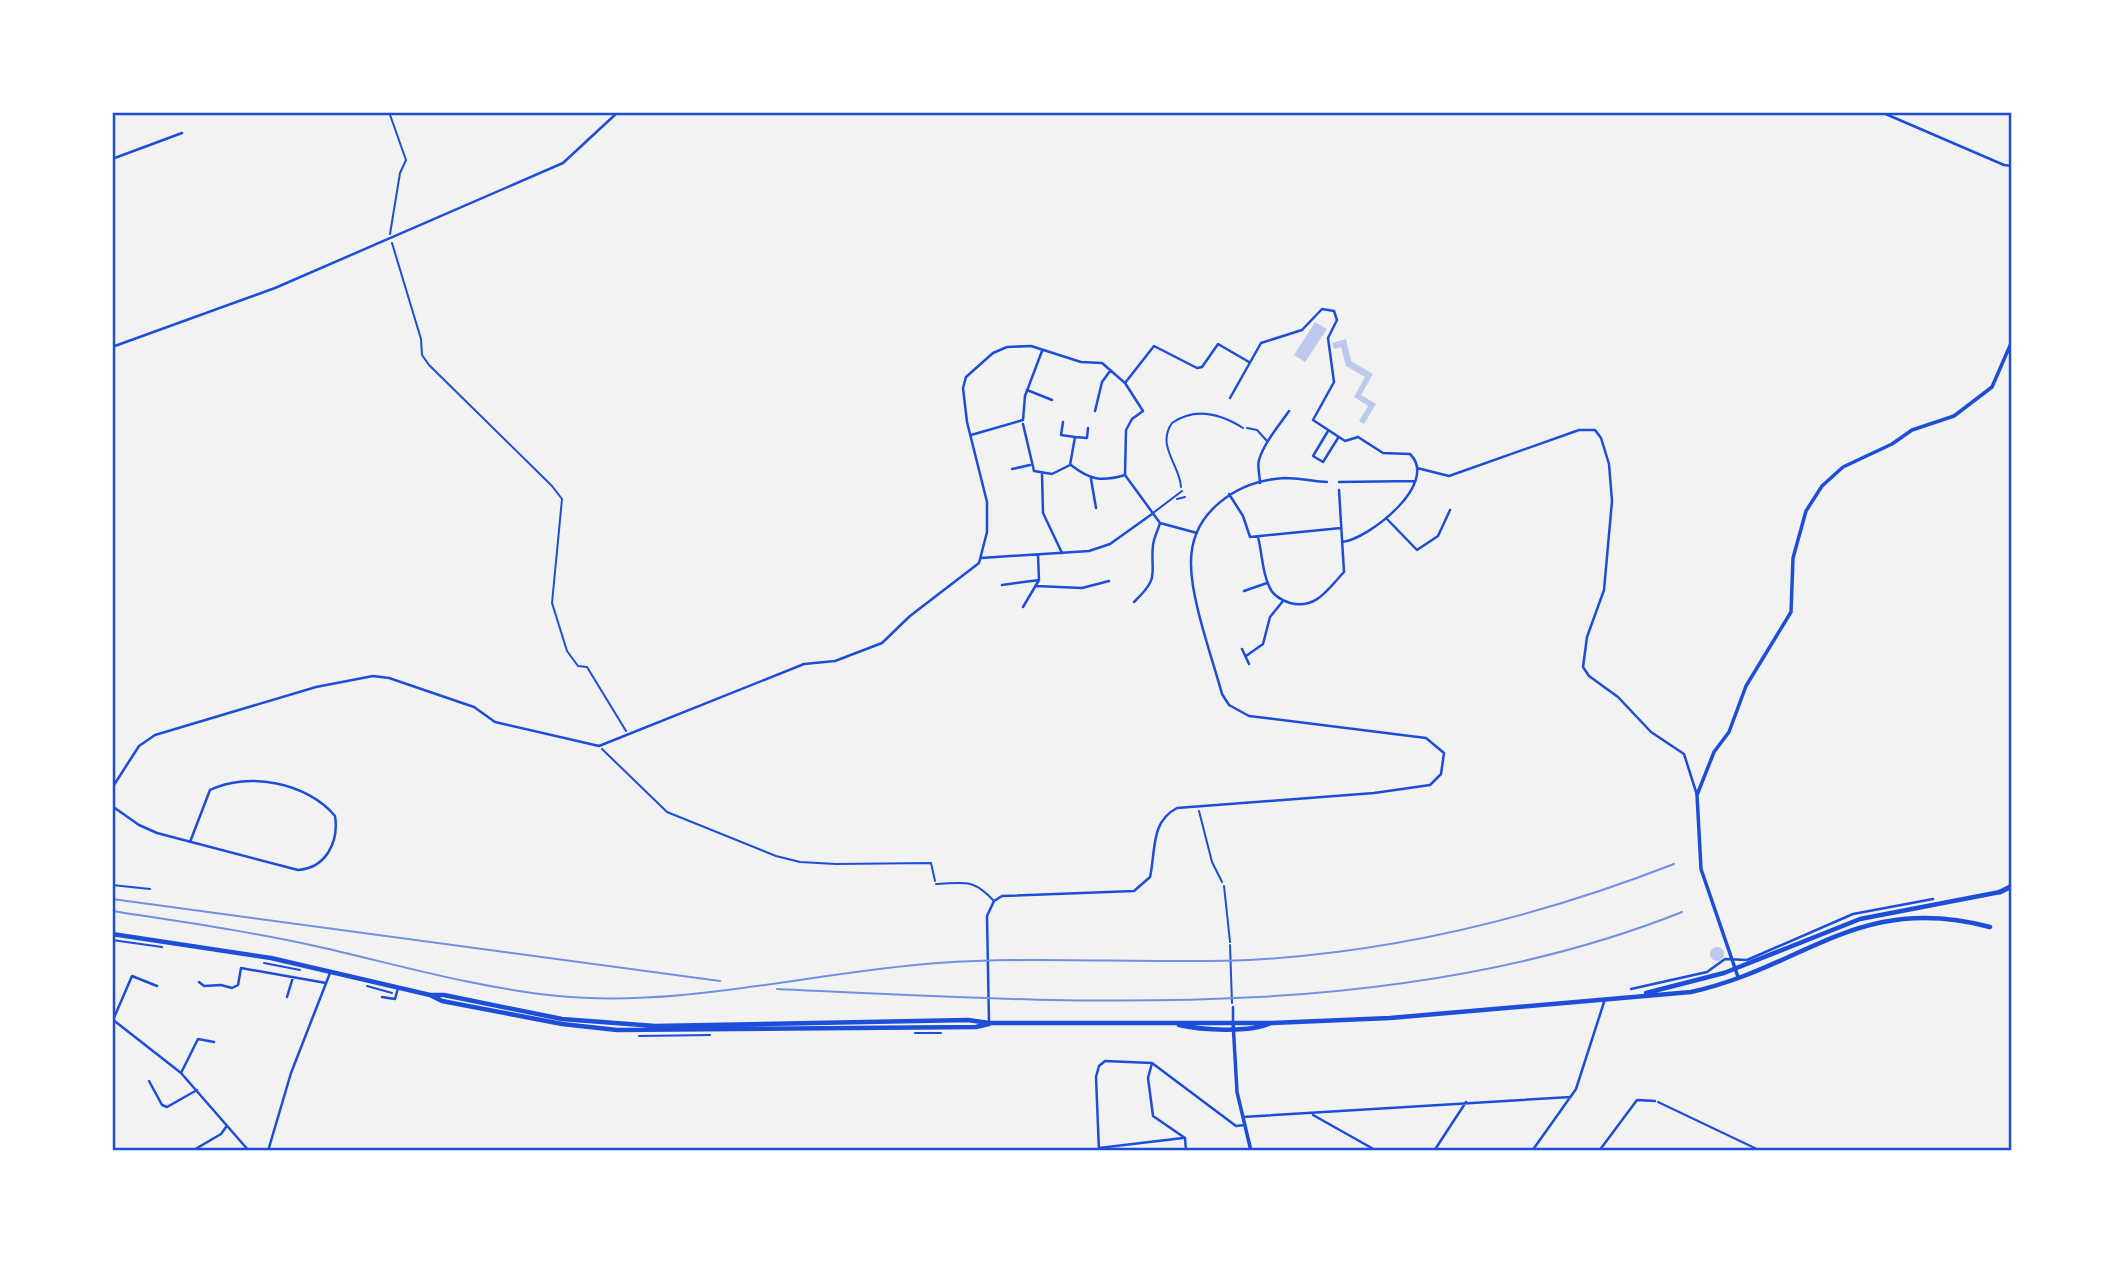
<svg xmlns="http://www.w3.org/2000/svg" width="2124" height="1263" viewBox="0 0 2124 1263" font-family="Georgia,serif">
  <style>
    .building { fill: #bdc9ec }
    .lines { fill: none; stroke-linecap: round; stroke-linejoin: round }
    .path { stroke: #1d4ed8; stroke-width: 2 }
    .service { stroke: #1d4ed8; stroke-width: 2 }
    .minor { stroke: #1d4ed8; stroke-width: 2.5 }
    .tertiary { stroke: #1d4ed8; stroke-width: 3.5 }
    .trunk { stroke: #1d4ed8; stroke-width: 4.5 }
    .motorway { stroke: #1d4ed8; stroke-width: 5 }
    .rail { stroke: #7290e2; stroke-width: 2 }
    .neatline { fill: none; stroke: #1d4ed8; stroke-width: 2.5 }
  </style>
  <rect width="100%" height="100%" fill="#f2f2f2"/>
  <path class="building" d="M1315,322l12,7 -22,33 -11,-7z
    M1346,339l5,22 22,13 -12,21 15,9 -12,20 -5,-3 9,-15 -14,-9 11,-20 -19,-11 -5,-19 -7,2 -2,-6z
    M1710 954a7 7 0 1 1 14 0a7 7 0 1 1-14 0Z"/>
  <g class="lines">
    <path class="path" d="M389,112l17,48 -6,13 -10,61
      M392,243l29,96 1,16 7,10 123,121 10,13 -10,104 15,48 11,15 9,1 39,64
      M1181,487c-1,-22 -25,-41 -9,-64 23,-16 49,-9 71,5
      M602,749l65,63 109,44 24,6 36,2 95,-1 4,18
      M1199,811l13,51 10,20
      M112,940l50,7
      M1230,945l2,58
      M264,963l36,7
      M367,986l25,7
      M915,1033h26
      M639,1036l71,-1
      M1658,1102l103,49"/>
    <path class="service" d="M1247,428l10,2 10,11
      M1177,499l8,-2
      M1153,513l29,-22
      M936,884c29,-1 37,-6 58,17
      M112,885l38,4
      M1224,886l6,56"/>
    <path class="minor" d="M1881,112l123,53 8,1
      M112,159l70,-26
      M112,347l163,-59 288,-125 55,-51
      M1125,383l29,-37 43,22 5,-1 16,-23 31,18
      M1027,390l25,10
      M1230,398l31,-55 41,-13 20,-21 12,2 3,9 -9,18 6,44 -21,38 32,21 13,-4 25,16 27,1c30,29 -41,85 -68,88
      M1095,411l7,-29 8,-11
      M1063,422l-2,13 14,2 -5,28
      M1023,424l11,47 18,3 18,-9
      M1328,431l-15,25 10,6 15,-24
      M971,435l52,-15 2,-24 17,-45
      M1075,437l12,1 1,-10
      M1071,465c19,15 30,17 54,10
      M1417,468l32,8 130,-46h16l6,8 8,26 3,37 -8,89 -17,47 -4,30 6,9 29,21 33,35 33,22 13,41
      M1012,469l18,-4
      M1042,474l1,39 19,40
      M1091,479l5,29
      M1339,482l76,-1
      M1260,483c0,-6 -3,-17 -1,-23 5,-17 19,-33 30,-49
      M1229,494l14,22 7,21 91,-9
      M1386,518l31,32 21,-14 12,-26
      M1258,537c4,15 4,35 11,49 3,9 12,14 21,17 26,7 38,-14 54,-31l-5,-82
      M981,558l108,-7 21,-7 42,-30
      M1002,585l37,-5
      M1036,586l46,2 27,-7
      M1244,591l23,-8
      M1134,602c27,-26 16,-27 19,-57 1,-8 5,-15 7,-22
      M1023,607l16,-27 -1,-25
      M1242,649l7,15
      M1246,656l17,-12 7,-27 13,-16
      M112,788l27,-42 16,-11 161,-48 57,-11 16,2 85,29 21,15 104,24 205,-82 31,-3 47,-18 28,-27 69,-53 8,-31v-30l-20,-80 -4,-34 3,-11 27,-24 14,-6 24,-1 50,16 21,1 23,20 18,28 -11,8 -6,11 -1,45 35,48 37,10
      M112,806l27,19 18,8 141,37c28,-2 41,-28 37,-54 -27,-33 -87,-45 -125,-26l-20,52
      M199,982l5,4 17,-1 11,3 6,-3 3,-17 85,15
      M1631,989l76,-17 18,-13 22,1 106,-46 80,-15
      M287,997l6,-20
      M382,997l13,2 3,-11
      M1233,1007v15
      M112,1019l69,54 68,78
      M113,1020l19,-44 25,10
      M989,1023l-2,-107 7,-15 8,-5 132,-5 16,-14c6,-26 0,-55 27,-69l197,-15 56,-8 11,-11 3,-21 -18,-15 -177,-22 -20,-11 -7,-11c-10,-37 -31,-94 -31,-130 -1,-52 46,-83 93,-86 14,0 29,3 43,4
      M1152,1063l-4,15 5,38 32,22
      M181,1073l17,-34 16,3
      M149,1081l13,24 5,2 30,-17
      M1313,1115l64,36
      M1243,1117l328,-20
      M1185,1138l1,13
      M1099,1148l84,-10
      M192,1151l29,-17 5,-7
      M268,1151l23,-78 39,-100
      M1099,1151l-3,-74 3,-11 6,-5 47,2 84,63 9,-1
      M1434,1151l32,-49
      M1532,1151l44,-62 29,-90
      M1599,1151l38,-51 18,1"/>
    <path class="tertiary" d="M1738,977l-37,-108 -4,-74 17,-43 15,-20 17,-46 45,-74 2,-54 13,-47 16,-25 21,-19 49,-23 20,-14 42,-14 38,-29 20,-46
      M1233,1022l4,70 14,59"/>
    <path class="trunk" d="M112,934l159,24 159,37 12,6 120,23 55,6 359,-3 13,-3
      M1646,993l78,-20 136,-54 140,-27
      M430,995h14l118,24 93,7 313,-6 21,3h283l118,-5 301,-26c114,-25 168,-100 299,-65
      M1179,1025c22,5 71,8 92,-2"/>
    <path class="motorway" d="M2000,892l12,-6"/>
    <path class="rail" d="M112,899l608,82
      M112,911c71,11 142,21 212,37 78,18 154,40 234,48 128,12 253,-24 380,-33 103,-7 207,1 311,-3 147,-8 289,-43 425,-96
      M777,989c298,14 622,36 905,-77"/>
  </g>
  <rect width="2124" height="1263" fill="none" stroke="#ffffff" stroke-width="228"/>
  <rect x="114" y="114" width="1896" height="1035" class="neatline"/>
</svg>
